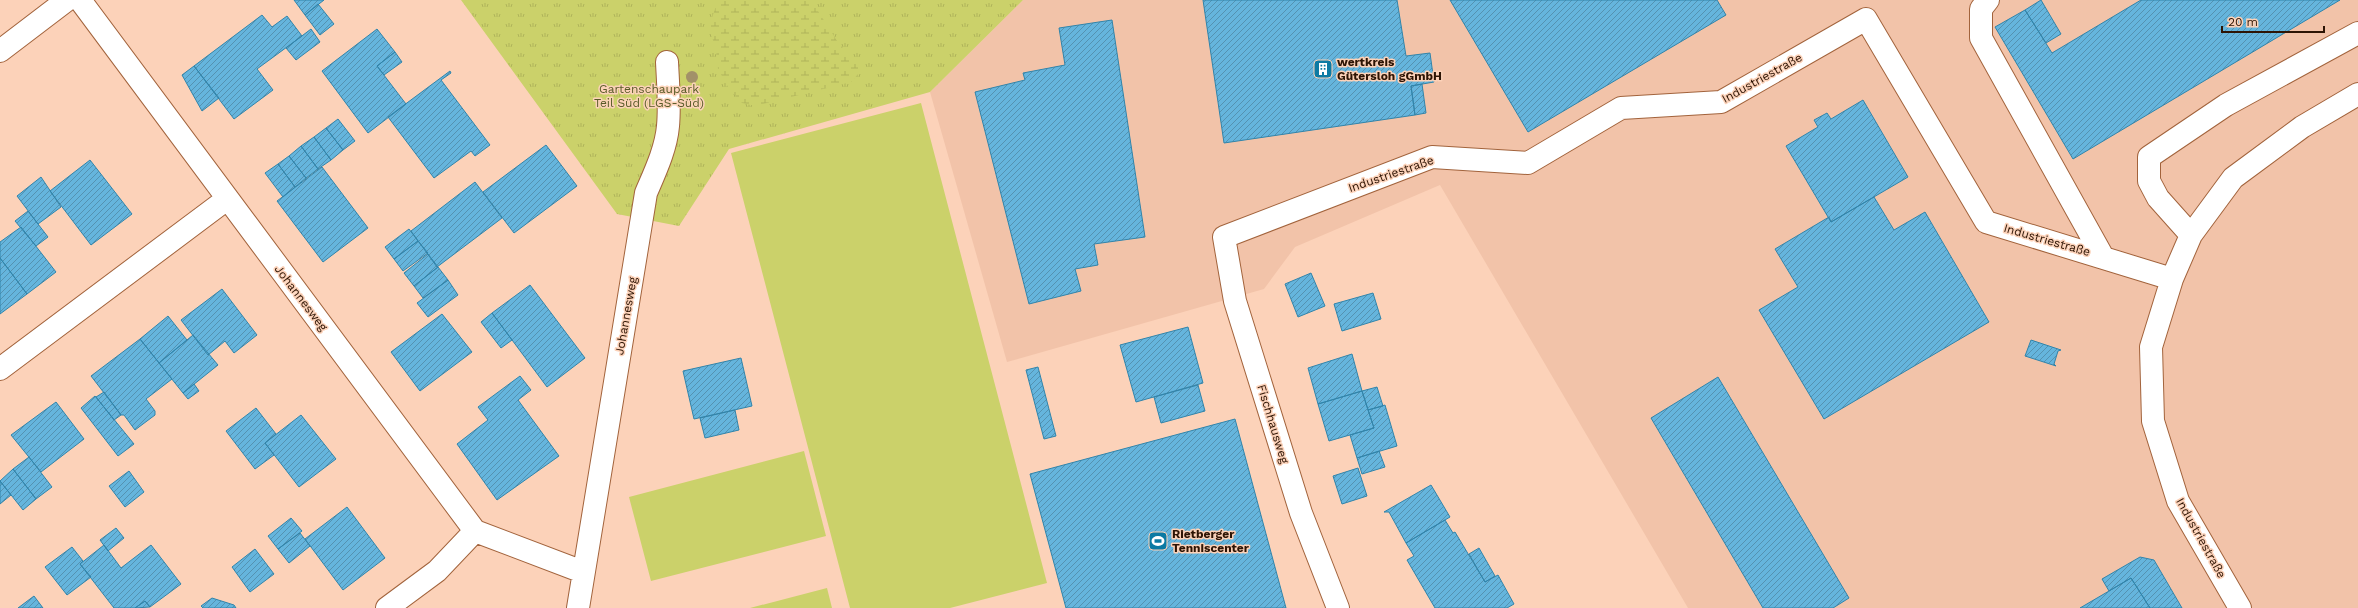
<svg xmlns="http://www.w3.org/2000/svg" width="2358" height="608" viewBox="0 0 2358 608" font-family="'Work Sans',sans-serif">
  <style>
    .built { fill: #f2c3a9 }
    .grass { fill: url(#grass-tufts) }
    .wetland { fill: url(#wetland-marsh) }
    .garden { fill: #cbd16a }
    .building { fill: url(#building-hatch); stroke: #3184aa }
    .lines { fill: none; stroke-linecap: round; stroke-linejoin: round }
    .minor-casing { stroke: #a2633c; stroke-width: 24 }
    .minor { stroke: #fff; stroke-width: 22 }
    .tree { fill: #a29169 }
    .labels { text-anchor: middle; stroke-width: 3; stroke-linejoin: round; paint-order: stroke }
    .poi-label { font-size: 12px; font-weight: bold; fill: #2d1404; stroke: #fcd2b9; text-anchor: start }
    .street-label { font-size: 12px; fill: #2d1404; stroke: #fcd2b9 }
    .park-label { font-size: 12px; fill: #585b27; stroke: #fcd2b9 }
  </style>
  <defs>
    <pattern id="grass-tufts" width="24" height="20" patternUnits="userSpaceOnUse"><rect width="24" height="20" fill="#cbd16a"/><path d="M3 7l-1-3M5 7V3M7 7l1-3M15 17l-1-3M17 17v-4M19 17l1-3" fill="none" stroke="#afb35a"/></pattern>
    <pattern id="wetland-marsh" width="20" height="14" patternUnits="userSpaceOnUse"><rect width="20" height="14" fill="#cbd16a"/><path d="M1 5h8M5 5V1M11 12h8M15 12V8" fill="none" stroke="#afb35a"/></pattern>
    <pattern id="building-hatch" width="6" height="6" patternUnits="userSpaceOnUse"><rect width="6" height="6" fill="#65b5dd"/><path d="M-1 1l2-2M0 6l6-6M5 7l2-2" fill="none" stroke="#5492b1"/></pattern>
  </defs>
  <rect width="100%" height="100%" fill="#fcd2b9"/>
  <path class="built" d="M1023,0h1335v608h-670l-248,-423 -145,62 -31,42 -257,73 -77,-270z"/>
  <path class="grass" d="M461,0h562l-93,92 -201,57 -50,77 -62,-12z"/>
  <path class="wetland" d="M718,0h93l28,44 19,19v11l-7,8 -96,24 -13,-3 -14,-16 -10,-18 -2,-19 -7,-23z"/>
  <path class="garden" d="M921,103l126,480 -97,25h-100l-119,-455z
    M804,451l22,85 -175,45 -22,-84z
    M827,588l5,20h-82z"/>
  <path class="building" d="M294,0h30l-19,15z
    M1203,0h194l9,56 24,-3 4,29 -23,4 4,29 -191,28z
    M1450,0h267l9,15 -198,117z
    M2041,0l20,34 -15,9 -21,-33z
    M2141,0h199l-267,159 -78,-132 30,-17 27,43z
    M318,4l16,20 -14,11 -15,-20z
    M262,15l10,12 15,-11 15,20 -45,33 16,21 -39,29 -40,-53z
    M1112,20l33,217 -51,7 4,21 -23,4 6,22 -52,13 -54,-212 50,-12 -2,-7 42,-8 -6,-37z
    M311,29l9,13 -24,18 -10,-12z
    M377,29l18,23 -18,14 29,38 -38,29 -46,-62z
    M395,52l7,10 -18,13 -7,-9z
    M194,66l25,32 -17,13 -20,-36z
    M450,71l1,2 -10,7 49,65 -15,11 -4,-5 -37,27 -46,-61z
    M1422,84l4,29 -11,2 -4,-29z
    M1863,100l45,77 -77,45 -45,-76 32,-19 -4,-7 13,-7 4,6z
    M338,119l17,22 -12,9 -17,-22z
    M326,128l17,22 -12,10 -17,-23z
    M314,137l17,23 -13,9 -17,-23z
    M546,145l31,41 -63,47 -31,-41z
    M301,146l17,23 -12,9 -17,-22z
    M289,156l17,22 -11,9 -17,-23z
    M90,160l42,54 -41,31 -41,-54z
    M278,164l17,23 -12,10 -18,-24z
    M322,167l46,61 -45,34 -46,-61z
    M41,177l20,30 -23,17 -21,-28z
    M475,182l27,36 -65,49 -26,-36z
    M1874,197l20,33 31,-18 64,110 -165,97 -65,-109 39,-23 -23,-38 54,-32 2,5z
    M28,211l20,26 -12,9 -21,-25z
    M21,227l35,45 -29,22 -27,-36v-16z
    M409,229l9,12 -24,18 -9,-12z
    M418,241l10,12 -25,18 -9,-12z
    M428,254l10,13 -24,19 -10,-13z
    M0,258l27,36 -27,20z
    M438,267l10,13 -25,18 -9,-12z
    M1311,273l14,33 -27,11 -13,-33z
    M448,280l10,15 -30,22 -11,-14z
    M530,285l55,73 -38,29 -55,-74z
    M222,289l35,46 -23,18 -9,-12 -17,14 -27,-35z
    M1373,293l8,26 -39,12 -8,-27z
    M492,313l20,27 -11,8 -20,-26z
    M442,314l30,38 -52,39 -29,-39z
    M168,316l19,24 -28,23 -19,-24z
    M1188,327l15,56 -67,19 -16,-57z
    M193,335l25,30 -35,28 -24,-30z
    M140,339l32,40 -26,20 9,12v4l-20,15 -11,-15h-3l-30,-39z
    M2031,340l30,10 -3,1 -4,13 2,2 -31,-10z
    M1352,354l10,37 -44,13 -10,-36z
    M741,358l11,48 -58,13 -11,-48z
    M1038,367l18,69 -12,3 -18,-69z
    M520,376l11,14 -13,10 41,56 -62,44 -40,-56 31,-24 -10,-13z
    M1718,377l131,221 -16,10h-70l-112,-190z
    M194,384l5,7 -11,8 -5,-6z
    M1198,385l7,26 -44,12 -7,-26z
    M1377,387l6,19 -15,4 -6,-19z
    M1362,391l12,37 -45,13 -11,-37z
    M104,392l17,23 -7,5 -18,-23z
    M95,396l39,48 -16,12 -37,-48z
    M56,402l28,37 -43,33 -30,-37z
    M1385,405l12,41 -40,12 -7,-23 24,-7 -6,-18z
    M256,408l20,26 -11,9 9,12 -19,14 -29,-38z
    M735,410l4,20 -34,8 -5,-20z
    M301,415l35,44 -37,28 -34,-44z
    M1235,419l51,189h-220l-36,-134z
    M1379,451l6,16 -23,7 -5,-16z
    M29,457l23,30 -16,12 -23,-30z
    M1358,468l9,28 -25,8 -9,-28z
    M13,469l23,30 -13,11 -23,-29z
    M129,471l15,21 -19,15 -16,-21z
    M0,481l11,14 -11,9z
    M1431,485l19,32 -44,26 -17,-31h-5z
    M347,507l38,51 -42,32 -38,-51z
    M291,518l11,13 -24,18 -10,-13z
    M1445,520l8,13 2,-1 30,50 13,-7 16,29 -7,4h-72l-28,-48 7,-4 -8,-13z
    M116,528l8,10 -16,13 -8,-11z
    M300,533l10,13 -21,17 -11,-14z
    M104,545l17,23 30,-23 30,39 -31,23 -5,-6 -10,7h-21l-34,-44z
    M72,547l11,14 -3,3 11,13 -24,18 -22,-28z
    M1479,548l16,28 -10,6 -16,-28z
    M255,549l19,25 -24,18 -18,-25z
    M2140,557l14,3 28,48h-32l-19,-30 -22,13 -7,-12z
    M2131,578l19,30h-70l29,-17z
    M34,596l9,12h-25z
    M212,598l22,7 2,3h-33l-2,-2z
    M145,601l5,6 -15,1z"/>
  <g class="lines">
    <g class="minor-casing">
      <path id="minor" d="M80,0l395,531 108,41
        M1988,0l-7,9v29l122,219
        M0,51l67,-51
        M2191,235l-33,-37 -9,-17v-24l77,-52 132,-72
        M0,369l227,-170
        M387,608l50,-37 38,-40
        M578,608l68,-415c9,-21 20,-44 22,-67 2,-21 0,-43 -1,-64
        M1338,608l-37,-95 -66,-212 -11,-64 208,-80 96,6 93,-55 100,-6 145,-83 120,203 186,57
        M2240,608l-62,-107 -25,-80 -2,-74 21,-68 19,-44 42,-57 69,-51 56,-33"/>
    </g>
    <use href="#minor" class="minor"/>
  </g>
  <circle class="tree" cx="692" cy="77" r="6"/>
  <defs>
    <g id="building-square" transform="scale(1)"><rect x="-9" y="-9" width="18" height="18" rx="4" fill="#0c7aa3" stroke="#fcd2b9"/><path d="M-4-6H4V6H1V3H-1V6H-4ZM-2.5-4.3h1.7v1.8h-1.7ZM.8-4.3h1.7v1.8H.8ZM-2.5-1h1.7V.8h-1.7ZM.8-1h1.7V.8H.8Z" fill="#fff"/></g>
    <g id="stadium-square" transform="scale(1)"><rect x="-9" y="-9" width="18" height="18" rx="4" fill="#0c7aa3" stroke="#fcd2b9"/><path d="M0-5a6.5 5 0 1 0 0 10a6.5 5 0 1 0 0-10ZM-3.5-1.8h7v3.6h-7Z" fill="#fff"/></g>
  </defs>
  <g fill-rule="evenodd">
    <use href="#building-square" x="1323" y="69"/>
    <use href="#stadium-square" x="1158" y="541"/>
  </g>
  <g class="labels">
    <g class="poi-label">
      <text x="1337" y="66">wertkreis<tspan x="1337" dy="14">Gütersloh gGmbH</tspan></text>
      <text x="1172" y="538">Rietberger<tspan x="1172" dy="14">Tenniscenter</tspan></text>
    </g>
    <g class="street-label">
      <text transform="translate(1762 78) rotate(-29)" y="4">Industriestraße</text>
      <text transform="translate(1391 174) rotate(-19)" y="4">Industriestraße</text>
      <text transform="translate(2047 240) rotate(16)" y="4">Industriestraße</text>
      <text transform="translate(301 298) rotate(53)" y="4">Johannesweg</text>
      <text transform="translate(626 316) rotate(-80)" y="4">Johannesweg</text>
      <text transform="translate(1273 424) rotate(73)" y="4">Fischhausweg</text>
      <text transform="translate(2201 538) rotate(61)" y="4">Industriestraße</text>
    </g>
    <g class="park-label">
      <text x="649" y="93">Gartenschaupark<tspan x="649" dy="14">Teil Süd (LGS-Süd)</tspan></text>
    </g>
  </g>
  <path d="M2222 26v6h102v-6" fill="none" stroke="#2d1404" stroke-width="2"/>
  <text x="2228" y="26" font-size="12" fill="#2d1404" stroke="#fcd2b9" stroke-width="3" paint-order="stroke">20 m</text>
</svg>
